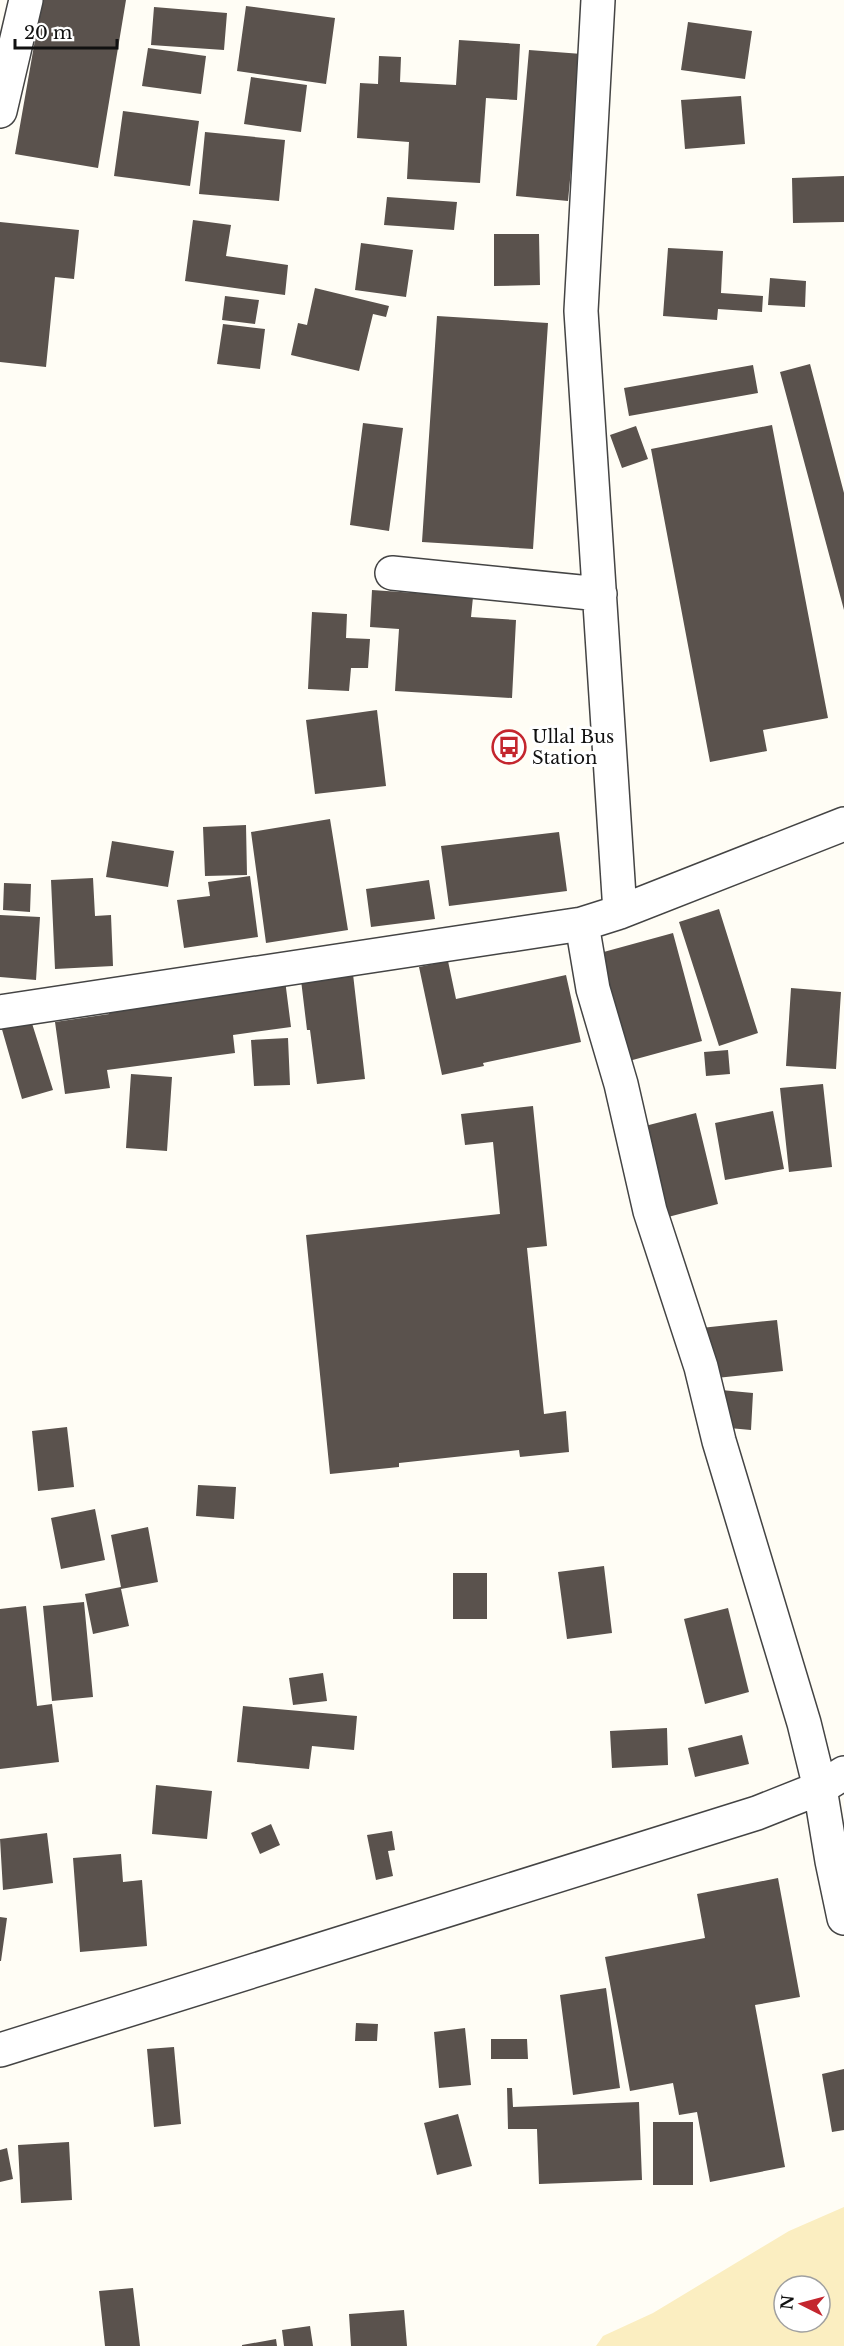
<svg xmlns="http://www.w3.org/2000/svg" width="844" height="2346" viewBox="0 0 844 2346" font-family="'Libre Baskerville',serif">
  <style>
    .sand { fill: #fbeec1; fill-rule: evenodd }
    .building { fill: #5a524d }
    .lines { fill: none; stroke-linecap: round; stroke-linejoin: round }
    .minor-casing { stroke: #444; stroke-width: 36 }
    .minor { stroke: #fff; stroke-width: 33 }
    .labels { text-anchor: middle; stroke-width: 6; stroke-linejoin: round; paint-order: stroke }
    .poi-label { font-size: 18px; fill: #111; stroke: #fff; text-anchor: start }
  </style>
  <rect width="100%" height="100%" fill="#fffdf5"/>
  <path class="sand" d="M844,2207v139h-248l7,-10 50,-23 136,-82zM784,2286h36v36h-36z"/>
  <path class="building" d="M42,0h84l-28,168 -83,-14z
    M246,6l89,12 -9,66 -89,-13z
    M154,7l73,6 -3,37 -73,-5z
    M688,22l64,9 -7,48 -64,-9z
    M459,40l61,4 -3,56 -31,-2 -6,85 -73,-4 2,-37 -52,-4 3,-55 18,1 1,-28 22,1 -1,25 56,3z
    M148,48l58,8 -5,38 -59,-8z
    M529,50l53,4 -14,147 -52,-5z
    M251,77l56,8 -6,47 -57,-8z
    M741,96l4,48 -60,5 -4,-49z
    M123,111l76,10 -9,65 -76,-10z
    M205,132l80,8 -6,61 -80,-7z
    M844,176v46l-51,1 -1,-45z
    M387,197l70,5 -3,28 -70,-5z
    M193,220l38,5 -5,31 62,9 -3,30 -100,-14z
    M0,222l79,8 -5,49 -19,-2 -9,90 -46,-5z
    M494,234h45l1,51 -46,1z
    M361,243l52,7 -7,47 -51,-7z
    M668,248l55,3 -2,42 42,3 -1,16 -44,-3 -1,11 -54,-4z
    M770,278l36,3 -1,26 -37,-2z
    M315,288l74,18 -3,11 -13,-3 -14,57 -68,-16 7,-32 9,2z
    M225,296l34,4 -4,24 -33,-4z
    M437,316l111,7 -15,226 -111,-7z
    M223,324l42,5 -5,40 -43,-5z
    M810,364l34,129v117l-64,-238z
    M753,365l5,28 -129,23 -5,-28z
    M363,423l40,5 -14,103 -39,-6z
    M772,425l56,293 -65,12 4,21 -57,11 -59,-313z
    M636,426l12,33 -26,9 -12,-33z
    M372,590l101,7 -2,20 45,3 -4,78 -117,-7 4,-62 -29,-2z
    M312,612l35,2 -1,24 24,1 -2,29h-17l-2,23 -41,-2z
    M377,710l9,76 -71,8 -9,-74z
    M330,819l18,111 -82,13 -15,-111z
    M246,825l1,50 -42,1 -2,-49z
    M559,832l8,59 -118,15 -8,-60z
    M112,841l62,10 -6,36 -62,-10z
    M250,876l8,61 -74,11 -7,-48 33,-4 -2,-14z
    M93,878l2,38 16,-1 2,51 -58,3 -4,-89z
    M429,880l6,39 -64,8 -5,-38z
    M4,883l27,1 -1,28 -27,-2z
    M719,909l39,124 -39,13 -40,-124z
    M0,915l40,2 -4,63 -36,-3z
    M673,933l29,108 -73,20 -29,-108z
    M448,961l8,38 110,-24 15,67 -98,21 1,3 -42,9 -23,-108z
    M353,974l12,105 -48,5 -7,-54h-3l-6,-50z
    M285,980l6,47 -58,8 2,18 -128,17 3,18 -45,6 -10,-72 54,-8 -1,-10z
    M791,988l50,4 -5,77 -50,-3z
    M30,1017l23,73 -31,9 -21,-73z
    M288,1038l2,47 -36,1 -3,-46z
    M728,1050l2,24 -24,2 -2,-24z
    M131,1074l41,3 -5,74 -41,-3z
    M823,1084l9,83 -43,5 -9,-84z
    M533,1106l14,140 -20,2 17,166 22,-3 3,41 -49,5 -1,-7 -120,13v4l-69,7 -24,-239 194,-21 -7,-72 -28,3 -4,-31z
    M773,1111l11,58 -59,11 -10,-57z
    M696,1113l22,91 -50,13 -23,-91z
    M777,1320l6,51 -76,8 -6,-51z
    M721,1390l32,3 -2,37 -33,-3z
    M67,1427l7,60 -36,4 -6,-60z
    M198,1485l38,2 -2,32 -38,-3z
    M95,1509l10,51 -44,9 -10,-51z
    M148,1527l10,55 -37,7 8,37 -36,8 -8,-40 36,-7 -10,-52z
    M604,1566l8,67 -45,6 -9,-67z
    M453,1573h34v46h-34z
    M84,1602l9,95 -41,4 -9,-95z
    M26,1606l11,100 15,-2 7,58 -59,7v-160z
    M728,1608l21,84 -44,12 -21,-85z
    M323,1673l4,28 -34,4 -4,-27z
    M243,1706l114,10 -3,34 -42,-4 -3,23 -72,-7z
    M667,1728l1,37 -56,3 -2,-37z
    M742,1735l7,29 -54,13 -7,-29z
    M156,1785l56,6 -5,48 -55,-5z
    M271,1824l9,21 -20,9 -9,-21z
    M392,1831l3,19 -7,1 5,25 -17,4 -9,-45z
    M47,1833l6,50 -50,7 -3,-51z
    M121,1854l2,28 19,-2 5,66 -67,6 -7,-94z
    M778,1878l22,119 -45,8 30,162 -75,15 -13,-70 -18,3 -6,-32 -43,8 -25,-134 100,-19 -8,-44z
    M0,1917l7,1 -6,43h-1z
    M606,1988l14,100 -47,7 -13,-100z
    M356,2023l22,1 -1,17h-22z
    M465,2028l6,57 -32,3 -5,-56z
    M491,2039h36l1,20h-37z
    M174,2047l7,77 -27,3 -7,-78z
    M844,2069v61l-12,2 -10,-58z
    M507,2088h5l1,19 126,-5 3,78 -103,4 -2,-55h-29z
    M458,2114l14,52 -35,9 -13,-52z
    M653,2122h40v63h-40z
    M69,2142l3,58 -51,3 -3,-58z
    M7,2148l6,31 -13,3v-32z
    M133,2288l7,58h-35l-6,-55z
    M404,2310l3,36h-56l-2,-32z
    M310,2326l3,20h-29l-2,-16z
    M276,2339l1,7h-35v-1z"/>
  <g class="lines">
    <g class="minor-casing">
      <path id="minor" d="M598,0l-17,311 39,601
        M0,111l26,-111
        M392,573l208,21
        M582,924l11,65 28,95 29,127 51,156 18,74 85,282 16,65 12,73 12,57
        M0,1012l582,-88 38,-12 224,-88
        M0,2050l757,-237 63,-25 24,-15"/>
    </g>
    <use href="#minor" class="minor"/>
  </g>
  <defs>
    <g id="bus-ring" transform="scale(1.725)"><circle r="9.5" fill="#fff" stroke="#c4262e" stroke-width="1.5"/><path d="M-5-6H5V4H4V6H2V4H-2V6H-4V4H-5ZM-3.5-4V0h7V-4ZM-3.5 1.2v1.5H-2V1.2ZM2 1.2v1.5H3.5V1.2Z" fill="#c4262e"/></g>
  </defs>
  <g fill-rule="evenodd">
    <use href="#bus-ring" x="509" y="747"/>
  </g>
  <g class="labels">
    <g class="poi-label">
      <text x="532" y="743">Ullal Bus<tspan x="532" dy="21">Station</tspan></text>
    </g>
  </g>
  <g transform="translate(802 2304) rotate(276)"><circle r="28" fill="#ffffff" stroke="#a0a0a0" stroke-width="1.5"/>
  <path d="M0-4.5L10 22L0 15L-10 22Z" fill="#c4262e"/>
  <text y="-9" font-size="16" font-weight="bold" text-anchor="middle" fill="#111111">N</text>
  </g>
  <path d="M15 39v9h102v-9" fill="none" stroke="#111111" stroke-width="3"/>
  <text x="24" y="39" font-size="18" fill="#111111" stroke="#ffffff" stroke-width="4.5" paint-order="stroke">20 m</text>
</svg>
